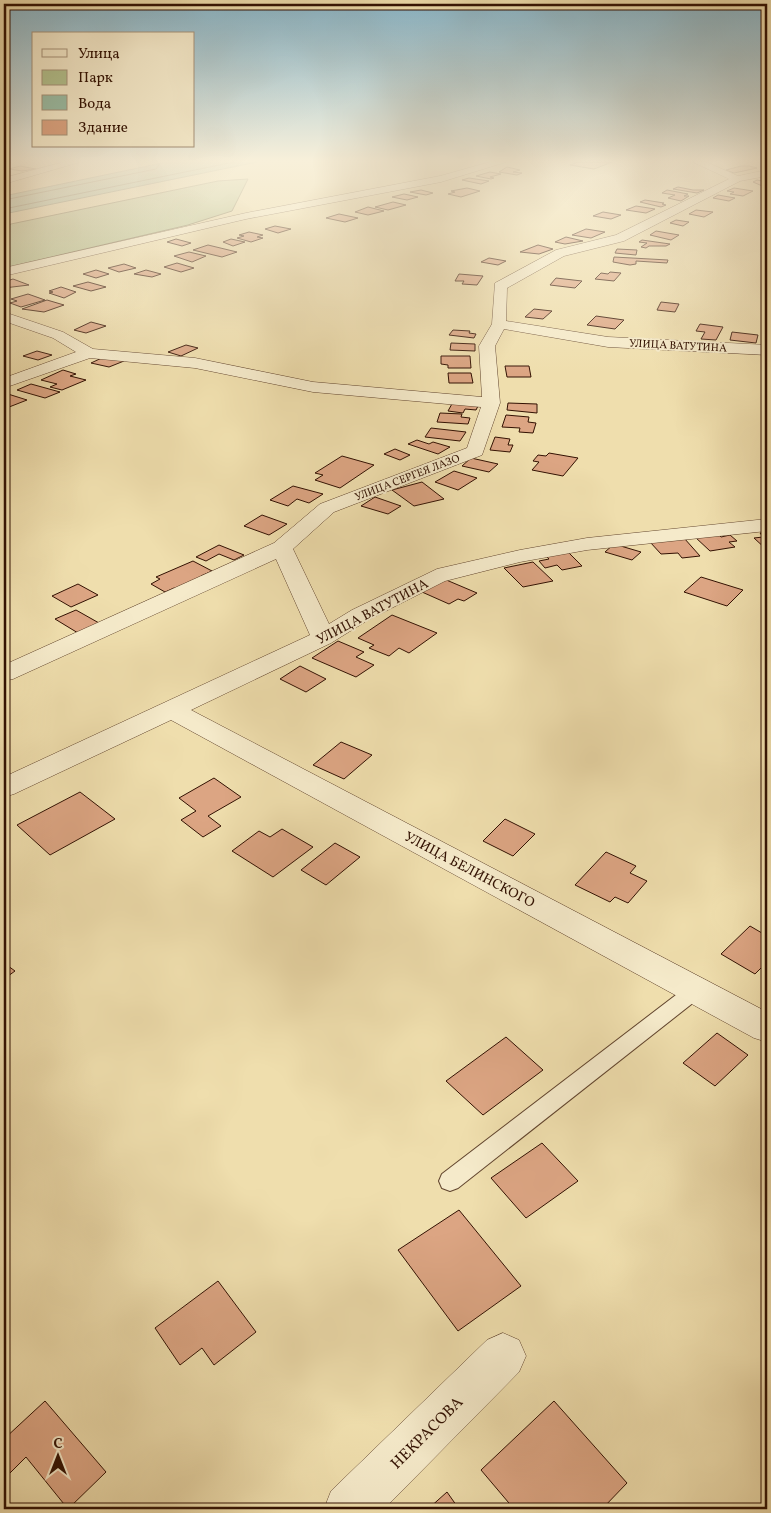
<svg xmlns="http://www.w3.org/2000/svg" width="771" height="1513" viewBox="0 0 771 1513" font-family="Vollkorn,serif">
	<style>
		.green { fill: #b3c28f; stroke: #726a48 }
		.water { fill: #9bbda5; stroke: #717864 }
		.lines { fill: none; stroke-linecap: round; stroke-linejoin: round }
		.shore { stroke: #666754; stroke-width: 1 }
		.building { fill: #dca583; stroke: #321102 }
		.lane-casing { stroke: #61442d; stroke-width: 2 }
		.street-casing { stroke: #61442d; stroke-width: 1 }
		.lane { fill: #f5eaca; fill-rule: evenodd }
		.street { fill: #f5eaca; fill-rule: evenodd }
		.labels { text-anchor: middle; stroke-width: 4; stroke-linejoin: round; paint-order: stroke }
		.far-street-label { font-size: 11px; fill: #321102; stroke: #f5eaca }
		.street-label { font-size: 14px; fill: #321102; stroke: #f5eaca }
		.near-street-label { font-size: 16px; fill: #321102; stroke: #f5eaca }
	</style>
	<rect width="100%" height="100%" fill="#efdead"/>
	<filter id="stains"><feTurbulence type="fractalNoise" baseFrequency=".004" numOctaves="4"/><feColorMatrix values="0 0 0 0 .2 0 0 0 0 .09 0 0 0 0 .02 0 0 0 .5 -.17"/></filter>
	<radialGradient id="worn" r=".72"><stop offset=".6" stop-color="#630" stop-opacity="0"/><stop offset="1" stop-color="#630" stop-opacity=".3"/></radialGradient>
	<path class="green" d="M248 179 232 211 188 225 4 268V228L11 224 218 181Z"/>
	<path class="water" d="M167 162H257L4 214V196Z"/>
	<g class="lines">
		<path class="shore" d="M4 200 156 169 161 162
			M4 209 234 162"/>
	</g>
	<path class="building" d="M578 162H612L594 169 570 165Z
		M20 166 36 169 22 171 9 169Z
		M741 166H749L757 168 734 173 726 170Z
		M507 167 520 170 513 172 522 173 517 175 499 172Z
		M490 172 501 174 490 177 494 178 491 179 476 176Z
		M469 178 489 181 481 184 462 180Z
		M757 180 767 182V188L753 182Z
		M678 187 693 190H704L697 193 673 189Z
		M467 188 480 191 461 197 448 194 455 192 451 191Z
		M734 188 753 191 743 196 730 194 734 192 727 191Z
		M421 190 433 193 426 195 410 192Z
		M667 190 688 194 684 196H689L681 201 668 198 675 195 662 193Z
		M404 194 418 197 407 200 392 197Z
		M718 195 735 198 729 201 713 198Z
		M645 200 664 203 662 204 666 205 661 207 640 202Z
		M393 202 406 205 388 210 375 207Z
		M636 206 655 209 646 213 626 210Z
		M368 207 384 211 368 215 355 212Z
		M696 210 713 212 704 217 689 214Z
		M603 212 621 215 611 219 593 216Z
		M339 214 358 218 345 222 326 218Z
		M676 220 689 222 683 226 670 223Z
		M275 226 291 229 278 233 265 229Z
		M586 229 605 232 591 238 572 235Z
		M656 231 679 235 671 240 650 235Z
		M249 232 263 235 257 237 263 238 251 242 237 238 244 236 239 235Z
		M566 237 583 241 565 244 555 242Z
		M176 239 191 243 182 246 167 242Z
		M231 239 245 242 233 246 223 242Z
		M642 240 670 244 666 246H649L646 248 641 247 647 243 639 242Z
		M208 245 237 252 222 257 193 250Z
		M538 245 553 249 539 254 520 252Z
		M617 249 637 250 636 255 615 253Z
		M189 252 206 256 192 262 174 256Z
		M614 257 668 260 667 263 636 261V264L630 265 613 262Z
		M489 258 506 261 498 265 481 262Z
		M177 263 194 268 181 272 164 267Z
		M124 264 136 268 119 272 108 268Z
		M96 270 109 274 96 278 83 274Z
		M146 270 161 274 152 277 134 274Z
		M610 272 621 273 614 281 595 279 601 273 608 274Z
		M459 274 483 276 477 285 462 284 464 281H455Z
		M556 278 582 281 575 288 550 285Z
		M13 279 29 285 4 288V282Z
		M88 282 106 287 91 291 73 286Z
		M61 287 76 292 64 298 49 293 53 292 49 291Z
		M28 294 45 300 21 307 10 303 17 301 11 299Z
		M47 300 64 305 44 312 22 309Z
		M661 302 679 304 675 312 657 310Z
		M534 309 552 311 543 319 525 317Z
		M596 316 624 320 615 329 587 325Z
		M91 322 106 326 86 333 74 330Z
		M700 324 723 327 716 340 701 339 705 332 696 331Z
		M453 330 470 331 469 333 476 334 474 338 449 335Z
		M732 332 758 335 756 343 730 340Z
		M451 343 475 344V351L450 350Z
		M186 345 198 348 181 356 168 352Z
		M37 351 52 355 38 360 23 356Z
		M106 356 124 361 109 367 91 363Z
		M441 356H470L471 368H448V365L441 364Z
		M505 366H529L531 377H507Z
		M63 370 76 374 70 376 86 380 62 390 50 387 57 384 41 380Z
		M448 373H471L473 383H449Z
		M31 384 60 392 45 398 17 390Z
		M8 394 27 400 4 409V396Z
		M453 402 479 404 476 410 465 409 463 413 448 411Z
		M508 403 537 404V413L507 410Z
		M440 413 462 414 461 417 470 418 468 424 437 422Z
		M506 415 529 417 528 422 536 423 533 433 519 432 520 428 502 427Z
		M431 428 466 432 460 441 425 437Z
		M495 437 510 439 508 445H513L510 452 490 450Z
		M417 440 429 444 433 442 450 447 438 454 408 444Z
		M395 449 410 455 400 460 384 454Z
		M549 453 578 458 563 476 532 470 539 462 533 461 538 455 546 456Z
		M342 456 374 465 340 488 315 480 323 475 315 473Z
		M471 458 498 464 489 472 462 466Z
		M454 471 477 478 458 490 435 482Z
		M422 482 444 499 414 506 392 490Z
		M293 486 323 494 309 503 297 499 288 506 270 500Z
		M375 497 401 506 388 514 361 506Z
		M262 515 287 524 269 535 244 526Z
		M717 533 721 537 730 535 737 541 729 542 735 547 710 551 695 537Z
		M760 533H767V550L754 538 763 537Z
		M684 538 700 556 682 558 678 553 661 554 650 542Z
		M614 544 641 552 632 560 605 552Z
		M219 545 244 555 234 560 219 554 206 561 196 557Z
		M568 552 582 566 562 570 557 565 545 568 539 561 549 559 546 556Z
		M193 561 212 571 201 576 205 578 178 590 174 588 165 592 151 584 160 579 156 577Z
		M533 562 553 581 523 587 504 568Z
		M701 577 743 590 727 606 684 592Z
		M444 579 477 593 464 601 458 599 449 604 422 592Z
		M78 584 98 595 71 607 52 596Z
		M76 610 99 623 78 633 55 619Z
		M392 615 437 633 409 653 399 648 389 656 369 648 374 645 358 638Z
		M338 641 364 652 356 657 374 665 356 677 312 658Z
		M300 666 326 679 306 692 280 679Z
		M341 742 372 755 344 779 313 765Z
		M214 778 241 797 208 816 221 826 203 837 181 820 196 811 179 798Z
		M80 792 115 819 50 855 17 825Z
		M505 819 535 834 513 856 483 841Z
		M282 829 313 847 273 877 232 851 259 831 270 837Z
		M335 843 360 857 326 885 301 870Z
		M606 852 636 866 630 873 647 881 628 903 615 897 610 902 575 885Z
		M750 926 767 936V962L755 974 721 954Z
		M4 963 15 971 4 979Z
		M717 1033 748 1055 715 1086 683 1063Z
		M506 1037 543 1070 483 1115 446 1081Z
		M542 1143 578 1181 526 1218 491 1178Z
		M459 1210 521 1286 458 1331 398 1250Z
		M218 1281 256 1332 214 1365 202 1348 180 1365 155 1328Z
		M45 1401 106 1472 68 1509 26 1457 4 1479V1439Z
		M554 1401 627 1483 602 1509H514L481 1470Z
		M447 1492 459 1509H428Z"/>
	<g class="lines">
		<defs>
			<path id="lane" d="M696 983 703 985 705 990 703 995 458 1188 450 1191 442 1188 439 1181 442 1174 689 985Z"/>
			<path id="street" d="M64 162H80L4 184V178Z
				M490 162H506L441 182 246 219 4 276V268L246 213 440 176Z
				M693 162H706L738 176 767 170V176L740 181 624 241 564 256 507 288 506 321 608 337 767 345V355L608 347 504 329 495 346 500 403 482 455 334 512 293 549 329 624 352 610 437 569 520 550 587 538 767 519V531L587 550 520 562 445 581 368 620 331 643 191 710 767 1012V1042L754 1038 171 720 14 794 4 797V777L310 635 276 559 13 679 4 681V665L274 543 320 504 467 448 481 407 313 392 195 368 90 358 4 388V378L76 352 53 338 4 321V312L63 332 93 349 195 358 313 382 482 397 479 346 492 324 495 283 556 250 616 235 729 179Z
				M503 1333 519 1340 526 1356 519 1372 384 1509H324L331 1491 487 1340Z"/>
		</defs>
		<use href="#lane" class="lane-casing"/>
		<use href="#street" class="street-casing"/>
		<use href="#lane" class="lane"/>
		<use href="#street" class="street"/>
	</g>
	<linearGradient id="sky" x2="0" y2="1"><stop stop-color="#89b8cd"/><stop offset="0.43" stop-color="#f8f0da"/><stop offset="1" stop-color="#f8f0da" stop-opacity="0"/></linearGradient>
	<rect width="771" height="374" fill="url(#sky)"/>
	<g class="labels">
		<g class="far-street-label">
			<text transform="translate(678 345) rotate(3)" y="4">УЛИЦА ВАТУТИНА</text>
			<text transform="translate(407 477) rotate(-21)" y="4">УЛИЦА СЕРГЕЯ ЛАЗО</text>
		</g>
		<g class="street-label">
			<text transform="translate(372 611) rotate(-28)" y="5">УЛИЦА ВАТУТИНА</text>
			<text transform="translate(470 869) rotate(28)" y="5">УЛИЦА БЕЛИНСКОГО</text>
		</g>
		<g class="near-street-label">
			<text transform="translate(426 1432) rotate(-45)" y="6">НЕКРАСОВА</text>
		</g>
	</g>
	<rect width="771" height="1513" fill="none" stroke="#efdead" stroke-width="20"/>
	<rect x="5" y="5" width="761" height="1503" fill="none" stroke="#321102" stroke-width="2.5"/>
	<rect x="10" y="10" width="751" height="1493" fill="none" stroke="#321102"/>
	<rect x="32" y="32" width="162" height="115" fill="#f5eaca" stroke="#a7937a"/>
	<rect x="42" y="49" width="25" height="8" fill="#f5eaca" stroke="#a7937a"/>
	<text x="78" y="58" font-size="15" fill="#321102">Улица</text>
	<rect x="42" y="70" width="25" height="15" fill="#b3c28f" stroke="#a7937a"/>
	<text x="78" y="82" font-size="15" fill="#321102">Парк</text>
	<rect x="42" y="95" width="25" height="15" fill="#9bbda5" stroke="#a7937a"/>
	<text x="78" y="108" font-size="15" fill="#321102">Вода</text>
	<rect x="42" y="120" width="25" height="15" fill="#dca583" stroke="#a7937a"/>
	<text x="78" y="132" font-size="15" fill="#321102">Здание</text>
	<g transform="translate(58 1456)" stroke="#f5eaca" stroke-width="4" paint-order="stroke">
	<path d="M0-4L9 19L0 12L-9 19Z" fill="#321102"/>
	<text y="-8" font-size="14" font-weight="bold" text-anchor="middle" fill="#321102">С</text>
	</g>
	<rect width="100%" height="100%" filter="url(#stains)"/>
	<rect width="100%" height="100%" fill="url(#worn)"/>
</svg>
